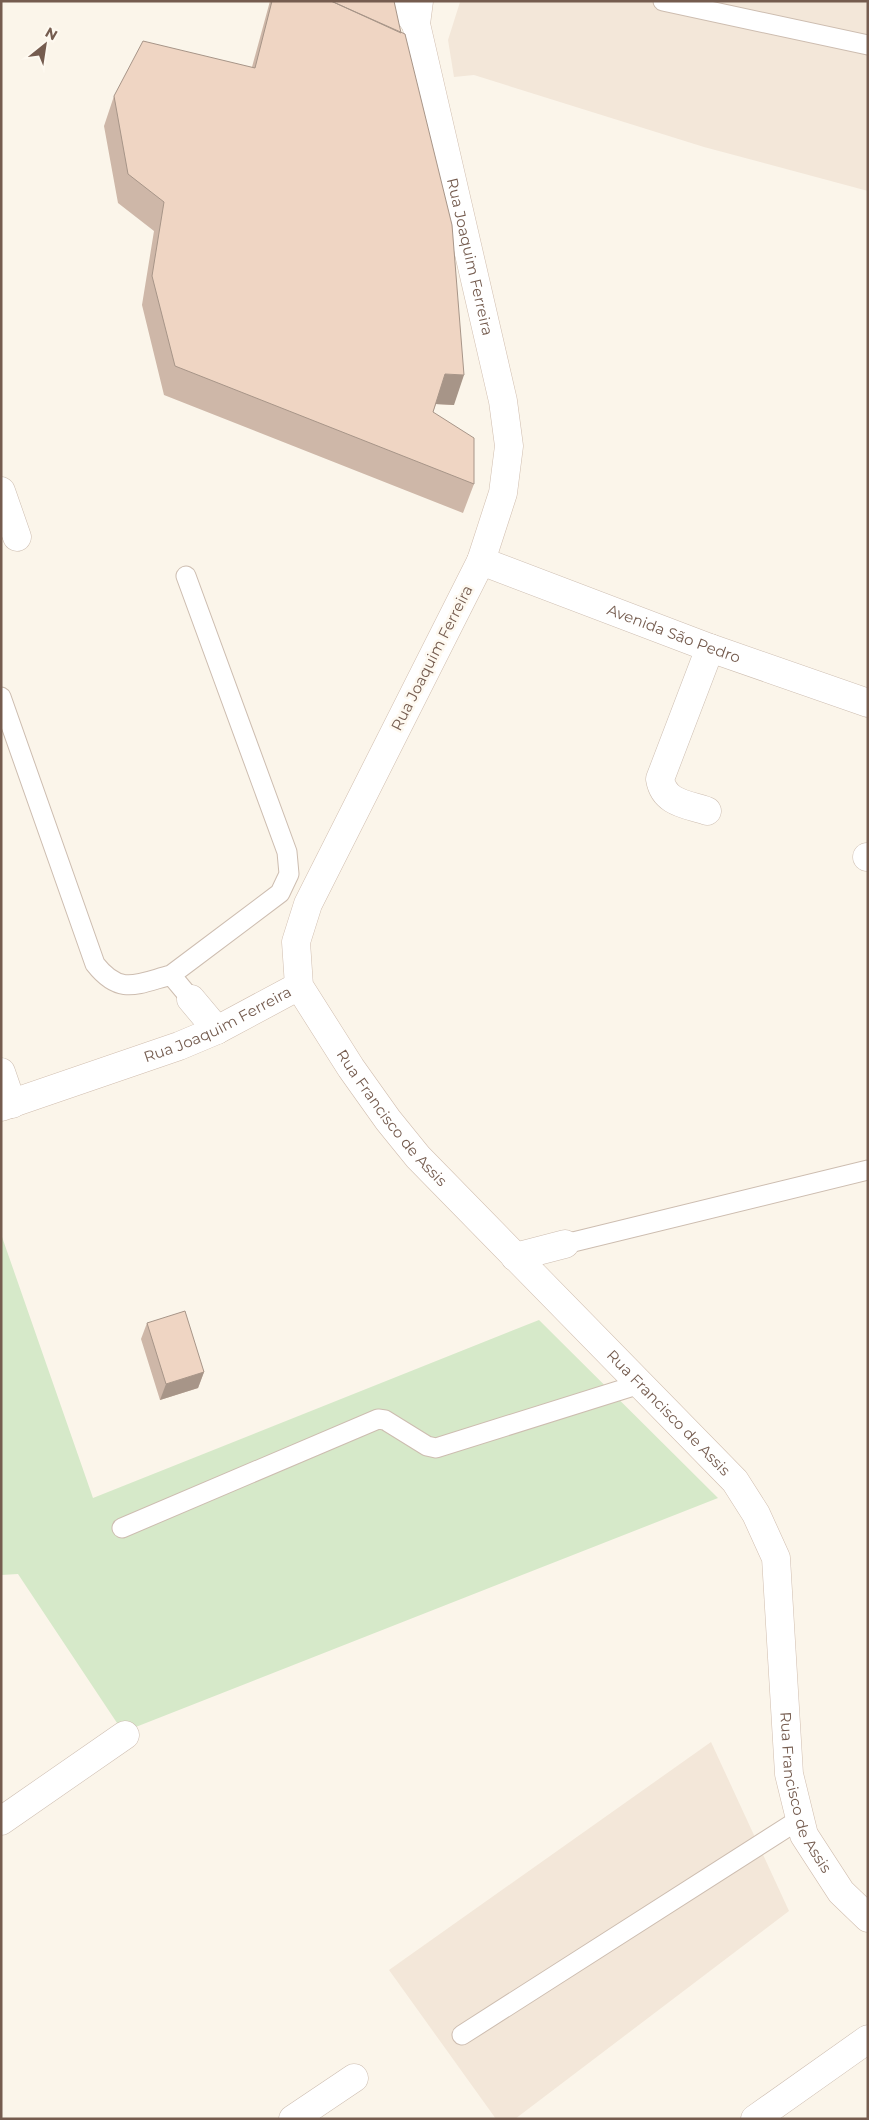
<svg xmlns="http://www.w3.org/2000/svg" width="869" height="2120" viewBox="0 0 869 2120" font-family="Montserrat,sans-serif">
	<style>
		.residential { fill: #f3e7d9 }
		.green { fill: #d6e9c9 }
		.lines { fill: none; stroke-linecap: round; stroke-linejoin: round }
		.lane-casing { stroke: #cdbdb0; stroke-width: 21 }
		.street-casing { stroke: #cdbdb0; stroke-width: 29 }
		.secondary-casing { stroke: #d0bdae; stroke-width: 29 }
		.lane { stroke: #fff; stroke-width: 19 }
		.street { stroke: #fff; stroke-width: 28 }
		.secondary { stroke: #fff; stroke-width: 28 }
		.wall { fill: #ceb7a8 }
		.shaded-wall { fill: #a79588 }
		.building { fill: #efd5c3; stroke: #a79588 }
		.labels { text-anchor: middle; stroke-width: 5; stroke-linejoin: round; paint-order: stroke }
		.street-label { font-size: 15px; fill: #755c4f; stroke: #fef9f0 }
	</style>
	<rect width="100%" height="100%" fill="#fbf5ea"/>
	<path class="residential" d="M465 1H868V191L704 147 474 75 454 77 448 40 460 2Z
		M711 1742 789 1911 515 2119H496L389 1970Z"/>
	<path class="green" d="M1 1234 93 1498 539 1320 718 1498 123 1732 18 1574 1 1575Z"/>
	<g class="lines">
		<defs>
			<path id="lane" d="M663 1 868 45
				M1 697 95 964C120 996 137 984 171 975L191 999
				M171 975 280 893 289 874 287 852 186 576
				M565 1244 868 1170
				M122 1528 378 1419 385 1420 427 1446 436 1448 640 1384
				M462 2035 800 1819"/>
			<g id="street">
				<path d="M400 1 416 24"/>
				<path d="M1 491 17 537"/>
				<path id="s1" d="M481 561 710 648 868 703"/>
				<path d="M707 811C686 804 664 803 660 779L710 648"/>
				<path d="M867 857H868"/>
				<path d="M191 999 217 1030"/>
				<path d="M1 1072 12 1104"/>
				<path d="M515 1257 565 1244"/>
				<path d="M1 1821 125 1735"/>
				<path d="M293 2119 354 2078"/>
				<path d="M755 2119 868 2039"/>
			</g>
			<g id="secondary">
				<path id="s2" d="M419 1 416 24 503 401 509 446 503 493 481 561 308 904 296 942 299 986 351 1068 388 1120 418 1157 735 1481 756 1514 776 1558 789 1774 804 1835 841 1892 868 1918"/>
				<path id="s3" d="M1 1107 179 1046 217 1030 299 986"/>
			</g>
		</defs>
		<use href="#lane" class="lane-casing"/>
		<use href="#street" class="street-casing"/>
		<use href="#secondary" class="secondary-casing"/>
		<use href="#lane" class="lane"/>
		<use href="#street" class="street"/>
		<use href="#secondary" class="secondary"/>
	</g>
	<path class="wall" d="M270 1H394L454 405 436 404 433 412 474 484 463 513 164 395 142 305 154 231 118 203 104 126 114 96 252 67Z
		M147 1323 204 1372 198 1388 160 1400 141 1339Z"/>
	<path class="shaded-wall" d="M445 374 464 375 454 405 435 404Z
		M204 1372 198 1388 160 1400 166 1384Z"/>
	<path class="building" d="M272 1H331L405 34 452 225 464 375 445 374 433 412 474 438V484L175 366 152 276 164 202 128 174 114 96 143 41 255 68Z
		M331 1H394L401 33Z
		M185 1311 204 1372 166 1384 147 1323Z"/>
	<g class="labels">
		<g class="street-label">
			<text dy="5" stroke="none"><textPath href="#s2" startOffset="262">Rua Joaquim Ferreira</textPath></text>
			<text dy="5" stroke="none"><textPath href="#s1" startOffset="206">Avenida São Pedro</textPath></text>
			<text transform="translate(432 658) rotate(-63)" y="5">Rua Joaquim Ferreira</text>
			<text dy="5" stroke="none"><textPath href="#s3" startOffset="232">Rua Joaquim Ferreira</textPath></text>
			<text dy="5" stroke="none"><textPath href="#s2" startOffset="1204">Rua Francisco de Assis</textPath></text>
			<text dy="5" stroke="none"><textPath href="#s2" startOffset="1609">Rua Francisco de Assis</textPath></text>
			<text dy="5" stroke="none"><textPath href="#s2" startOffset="2030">Rua Francisco de Assis</textPath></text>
		</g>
	</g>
	<rect width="869" height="2120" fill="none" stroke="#755c4f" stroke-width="5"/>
	<g transform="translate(45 45) rotate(30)" stroke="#fef9f0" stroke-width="4" paint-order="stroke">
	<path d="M0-4L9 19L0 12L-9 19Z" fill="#755c4f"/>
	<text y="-8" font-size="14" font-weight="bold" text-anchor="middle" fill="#755c4f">N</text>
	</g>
</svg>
